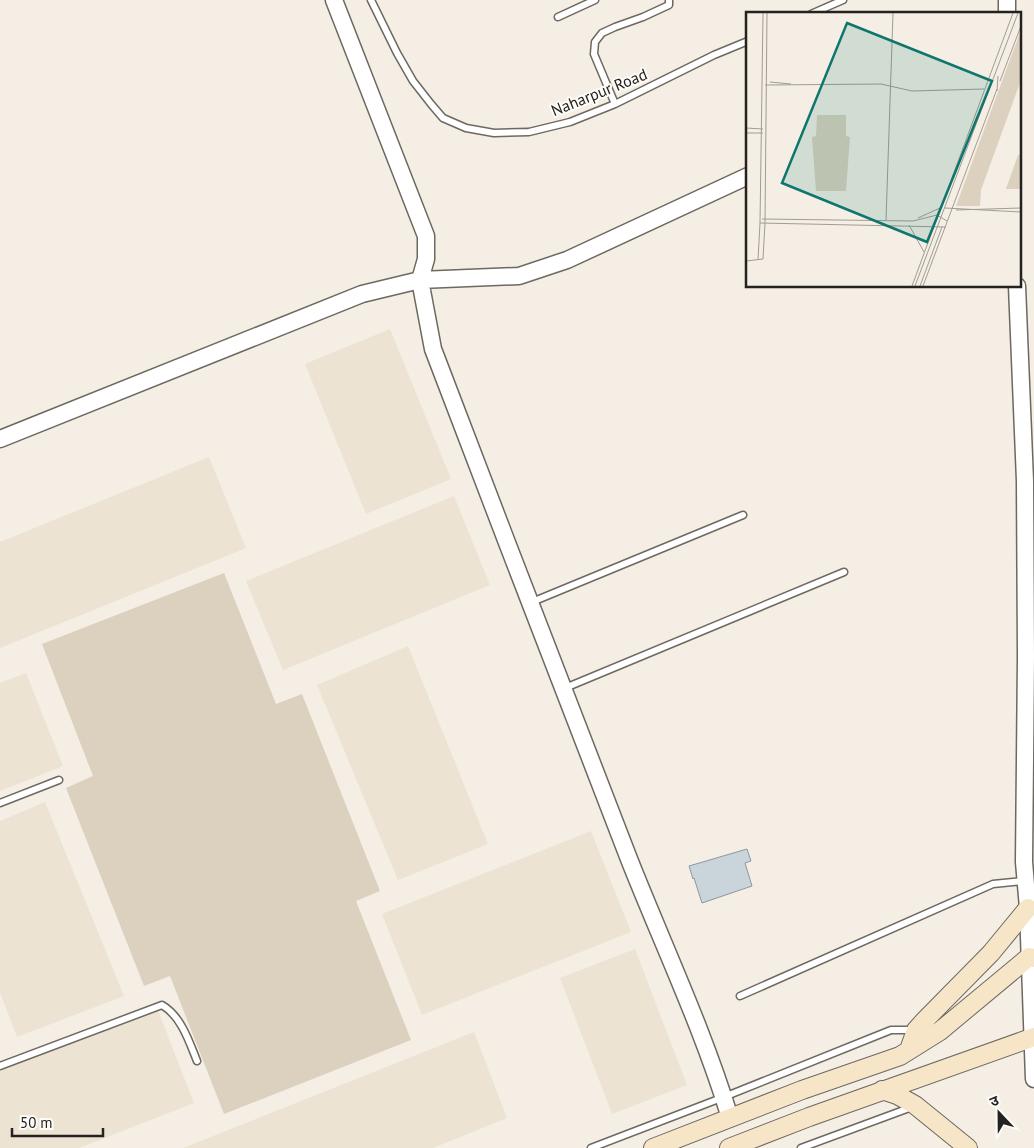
<svg xmlns="http://www.w3.org/2000/svg" width="1034" height="1148" viewBox="0 0 1034 1148" font-family="'PT Sans','Noto Sans Devanagari',sans-serif">
	<style>
		.built { fill: #ece3d2 }
		.green { fill: #dcd1be }
		.building { fill: #cad4db; stroke: #8e979e }
		.lines { fill: none; stroke-linecap: round; stroke-linejoin: round }
		.service-casing { stroke: #6d6860; stroke-width: 9 }
		.tertiary-casing { stroke: #6d6860; stroke-width: 19 }
		.secondary-casing { stroke: #6d6860; stroke-width: 20 }
		.service { stroke: #fff; stroke-width: 6 }
		.tertiary { stroke: #fff; stroke-width: 16 }
		.secondary { stroke: #f6e6c7; stroke-width: 18 }
		.labels { text-anchor: middle; stroke-width: 4; stroke-linejoin: round; paint-order: stroke }
		.street-label { font-size: 16px; fill: #24221f; stroke: #fefcf8 }
		.inset-road { fill: none; stroke: #a19c95; stroke-width: 1 }
		.view { fill: #0f766e; fill-opacity: 0.15; stroke: #0f766e; stroke-width: 2.5 }
		.inset-edge { fill: none; stroke: #24221f; stroke-width: 2.5 }
	</style>
	<rect width="100%" height="100%" fill="#f4eee4"/>
	<path class="built" d="M390 329 451 479 366 514 305 364Z
		M209 457 246 548 0 648V542Z
		M454 496 490 585 283 670 246 581Z
		M408 646 488 844 398 880 317 685Z
		M26 673 63 766 0 791V683Z
		M45 802 124 996 17 1037 0 992V821Z
		M591 831 631 932 422 1015 382 914Z
		M635 949 687 1085 612 1114 560 978Z
		M157 1008 194 1103 79 1148H0V1071Z
		M474 1032 507 1118 433 1148H183Z"/>
	<path class="green" d="M224 573 276 704 302 694 380 891 356 901 411 1040 224 1114 170 976 144 986 66 788 93 776 42 644Z"/>
	<path class="building" d="M747 849 751 861 745 863 752 886 702 903 694 878 693 879 689 866Z"/>
	<g class="lines">
		<defs>
			<path id="service" d="M371 0 397 53 413 81 431 104 443 118 466 128 494 133 529 132 570 122 615 104 714 55 748 41
				M811 14 843 0
				M558 17 595 0
				M615 104 594 54 595 42 602 33 615 27 643 17 669 5V0
				M532 602 743 515
				M565 688 844 572
				M0 803 59 780
				M740 996 993 884 1024 881
				M0 1066 162 1005C181 1016 189 1041 197 1061
				M591 1148 724 1097 891 1030H915
				M801 1148 912 1107"/>
			<path id="tertiary" d="M334 0 426 236V259L420 280 433 349C498 519 563 690 629 859 663 945 703 1029 730 1118
				M1007 0V14
				M1017 286 1025 481 1026 657 1024 862 1028 908 1034 1079
				M0 439 362 294 420 280 519 276 567 260 748 176"/>
			<path id="secondary" d="M909 1050 916 1030 925 1020 991 953 1028 908
				M882 1090 897 1095 915 1105 968 1148
				M653 1148 802 1090 900 1056 940 1031 1029 957 1034 958
				M729 1148 809 1117 1034 1037"/>
		</defs>
		<use href="#service" class="service-casing"/>
		<use href="#tertiary" class="tertiary-casing"/>
		<use href="#secondary" class="secondary-casing"/>
		<use href="#service" class="service"/>
		<use href="#tertiary" class="tertiary"/>
		<use href="#secondary" class="secondary"/>
	</g>
	<g class="labels">
		<g class="street-label">
			<text transform="translate(599 92) rotate(-22)" y="6">Naharpur Road</text>
		</g>
	</g>
	<g transform="translate(746 12)">
		<rect width="275" height="275" fill="#f4eee4"/>
		<path d="M275 18V68L235 178 234 194H210ZM71 103H100V124L104 125 100 179H70L66 125 70 124ZM272 143H275V177H260Z" fill="#dcd1be"/>
		<path class="inset-road" d="M17 1 14 211 200 215M254 69 275 14M24 70 45 72M19 73 135 72 166 79 238 77M251 79 252 64M0 116 17 117M0 121H17M199 196 275 200M210 198 275 196M172 206 194 196M16 207 167 209 191 203 201 209M140 208 147 1M19 211 21 1M163 213 178 240M12 248 14 211M0 249 17 247 19 211M166 274 267 1M169 274 272 1M174 274 196 215M177 274 251 77"/>
		<path class="view" d="M101 11 246 69 181 230 36 171Z"/>
		<rect width="275" height="275" class="inset-edge"/>
	</g>
	<g transform="translate(999 1113) rotate(338)" stroke="#fefcf8" stroke-width="4" paint-order="stroke">
	<path d="M0-4L9 19L0 12L-9 19Z" fill="#24221f"/>
	<text y="-8" font-size="14" font-weight="bold" text-anchor="middle" fill="#24221f">उ</text>
	</g>
	<path d="M12 1128v8h91v-8" fill="none" stroke="#24221f" stroke-width="2.5"/>
	<text x="20" y="1128" font-size="15" fill="#24221f" stroke="#fefcf8" stroke-width="4" paint-order="stroke">50 m</text>
</svg>
